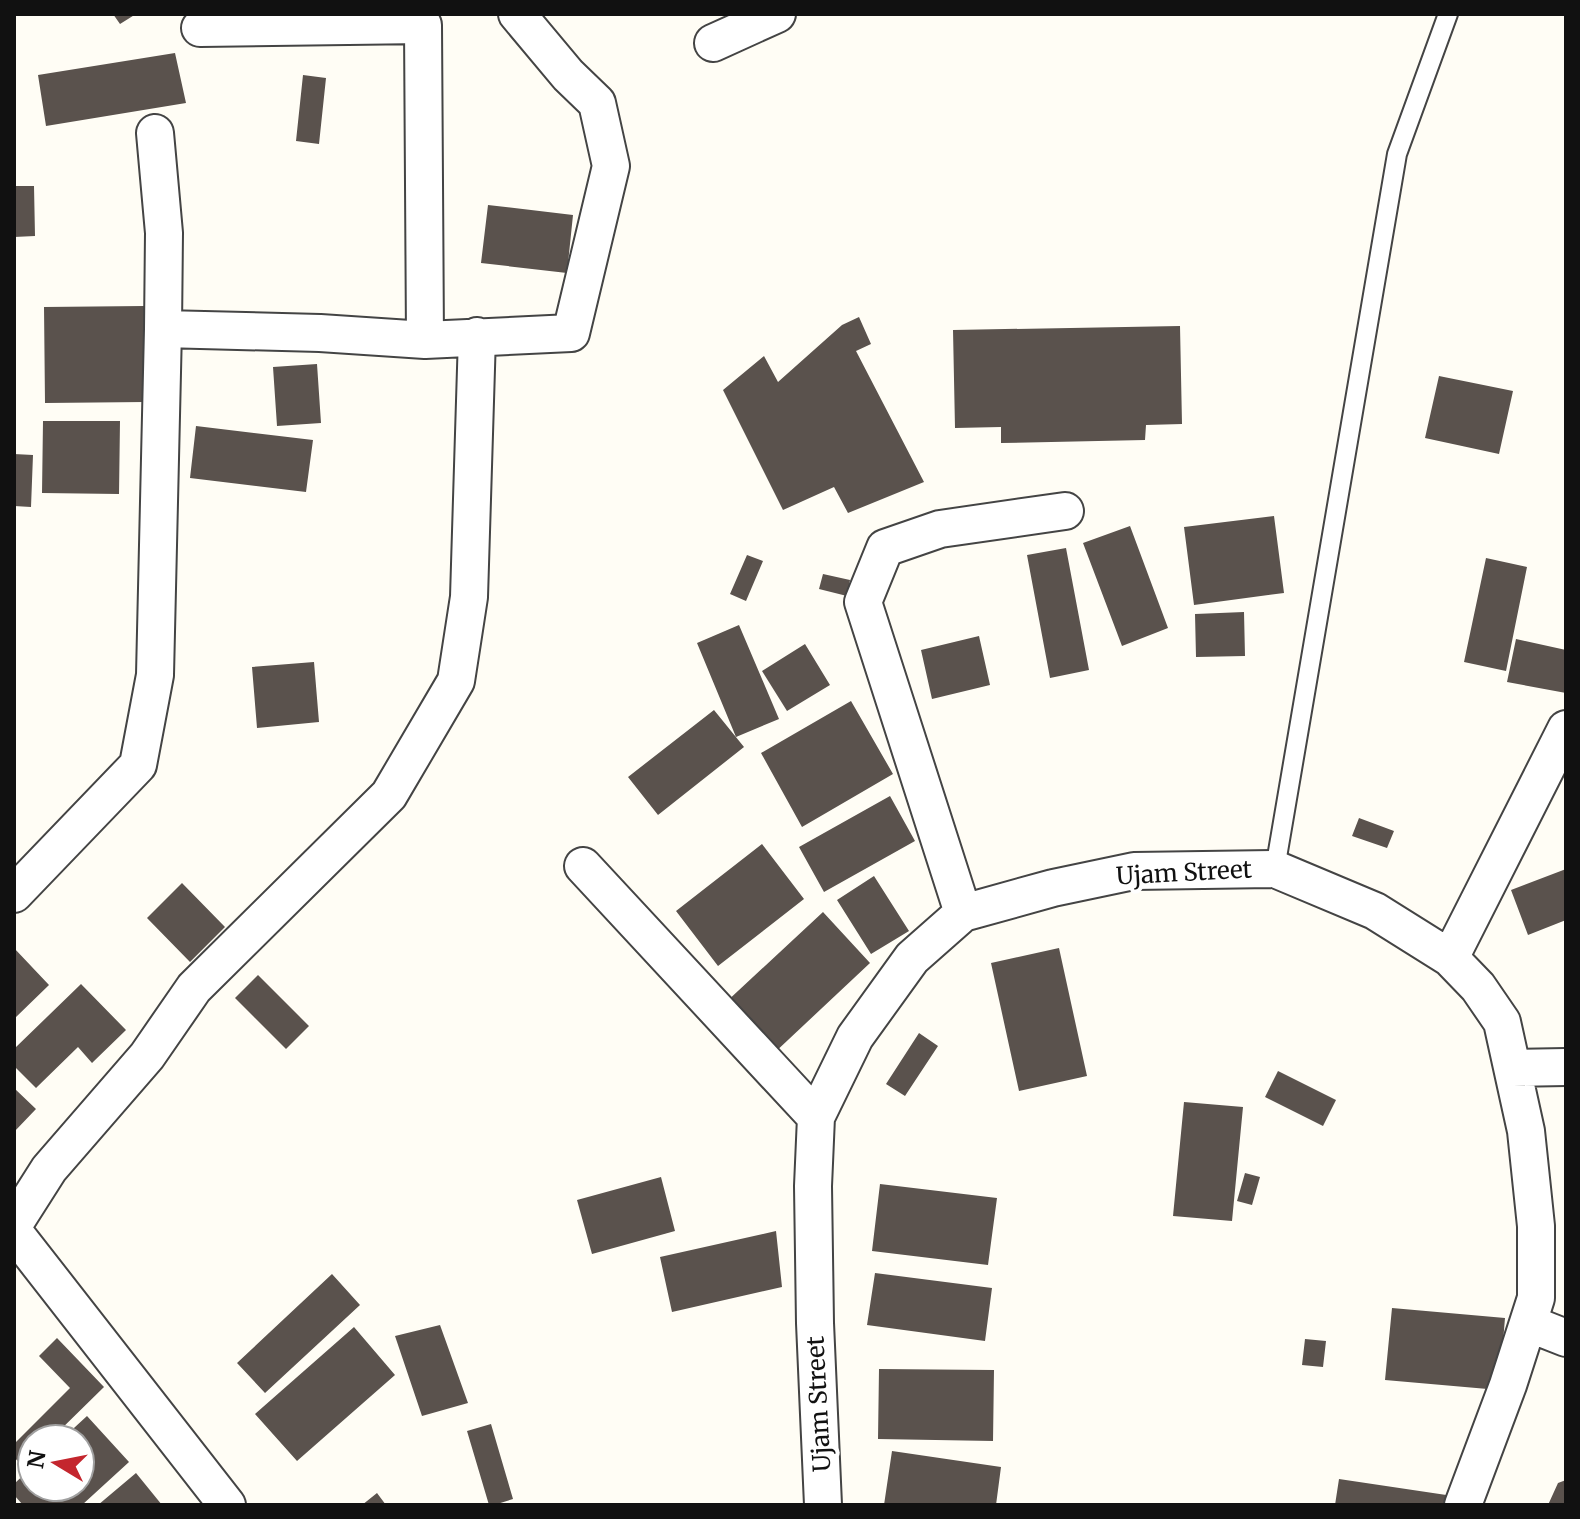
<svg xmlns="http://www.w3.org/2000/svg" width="1580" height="1519" viewBox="0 0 1580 1519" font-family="Merriweather,serif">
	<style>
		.building { fill: #5a524d }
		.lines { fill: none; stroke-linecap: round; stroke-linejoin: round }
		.lane-casing { stroke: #444; stroke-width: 22 }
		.street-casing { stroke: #444; stroke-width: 40 }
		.lane { stroke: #fff; stroke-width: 18 }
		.street { stroke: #fff; stroke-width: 36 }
		.labels { text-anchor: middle; stroke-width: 8; stroke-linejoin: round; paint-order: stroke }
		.street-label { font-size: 24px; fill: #111; stroke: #fff }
	</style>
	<rect width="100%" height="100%" fill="#fffdf5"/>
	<path class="building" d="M113 14H136L120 24Z
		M175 53 186 103 46 126 38 75Z
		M303 75 326 78 319 144 296 141Z
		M14 186H34L35 236 14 237Z
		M488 205 573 215 567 273 481 263Z
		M144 306 145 402 45 403 44 307Z
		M859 317 871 344 856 351 924 482 848 513 834 487 783 510 723 390 764 356 778 382 842 325Z
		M1180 326 1182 424 1146 425 1145 440 1001 443V427L955 428 953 330Z
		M317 364 321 423 277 426 273 367Z
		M1439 376 1513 391 1499 454 1425 438Z
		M43 421H120L119 494 42 493Z
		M196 426 313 440 306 492 190 478Z
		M14 454 33 455 31 507 14 506Z
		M1274 516 1284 593 1194 605 1184 527Z
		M1130 526 1168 628 1122 646 1083 543Z
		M1066 548 1089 670 1050 678 1027 555Z
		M747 555 763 561 746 601 730 594Z
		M1486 558 1527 567 1506 671 1464 662Z
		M823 574 850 580 847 596 819 589Z
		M1244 612 1245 656 1196 657 1195 614Z
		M739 625 779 719 736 737 697 643Z
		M979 636 990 685 932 699 921 650Z
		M1516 639 1566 650V693L1507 682Z
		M805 644 830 685 787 711 762 671Z
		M314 662 319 722 257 728 252 667Z
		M851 701 893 774 802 827 761 753Z
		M714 710 744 747 658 815 628 777Z
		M890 796 915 841 824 892 799 847Z
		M1359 818 1394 831 1387 848 1352 836Z
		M762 844 804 899 718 966 676 911Z
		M1566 869V920L1528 935 1511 890Z
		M874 876 909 931 871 954 837 900Z
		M182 883 225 927 190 962 147 918Z
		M823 912 870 963 772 1055 724 1004Z
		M14 948 49 985 14 1019Z
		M1059 948 1087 1076 1019 1091 991 963Z
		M258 975 309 1026 286 1049 235 998Z
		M81 984 126 1030 92 1063 78 1047 36 1088 14 1066V1049Z
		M919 1033 938 1046 905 1096 886 1084Z
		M1278 1071 1336 1100 1323 1126 1265 1097Z
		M14 1088 36 1109 14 1132Z
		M1184 1102 1243 1107 1232 1221 1173 1216Z
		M1245 1173 1260 1177 1252 1205 1237 1201Z
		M661 1177 675 1231 592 1254 577 1200Z
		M880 1184 997 1198 988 1265 872 1251Z
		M776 1231 782 1287 672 1312 660 1257Z
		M875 1273 992 1288 985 1341 867 1325Z
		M332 1274 360 1305 265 1393 237 1363Z
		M1392 1308 1505 1318 1499 1390 1385 1380Z
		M440 1325 468 1403 422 1416 395 1336Z
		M354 1327 395 1375 297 1461 255 1414Z
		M57 1338 104 1387 51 1439H32V1458L23 1467 14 1457V1444L70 1388 39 1356Z
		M1305 1339 1326 1341 1323 1367 1302 1365Z
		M879 1369 994 1370 993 1441 878 1439Z
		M87 1416 129 1462 82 1505H23L14 1495V1484L32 1467V1487H80V1439H62Z
		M491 1424 513 1499 494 1505H489L467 1431Z
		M892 1451 1001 1467 996 1505H884Z
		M136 1473 162 1505H98Z
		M1339 1479 1453 1496 1452 1505H1335Z
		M1566 1480V1505H1548L1558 1483Z
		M377 1493 386 1505H362Z"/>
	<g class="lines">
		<defs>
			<path id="lane" d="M1275 869 1397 154 1448 14"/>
			<path id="street" d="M200 28 423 25 425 340
				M713 43 777 14
				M155 133 164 233 163 329 320 333 425 340 571 333 611 166 597 103 568 75 517 14
				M583 866 816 1117
				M14 894 138 765 155 675 163 329
				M963 913 863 602 885 548 940 529 1065 511
				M1450 958 1566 729
				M1513 1068 1566 1067
				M14 1224 49 1169 147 1056 194 988 389 795 456 681 469 597 477 336
				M14 1232 227 1505
				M1528 1323 1566 1338
				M823 1505 815 1323 813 1186 816 1117 855 1037 912 958 963 913 1053 888 1134 871 1275 869 1375 911 1450 958 1478 987 1502 1022 1526 1131 1536 1226V1298L1508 1385 1463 1505"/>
		</defs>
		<use href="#lane" class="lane-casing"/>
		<use href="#street" class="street-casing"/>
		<use href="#lane" class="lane"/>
		<use href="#street" class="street"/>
	</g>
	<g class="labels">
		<g class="street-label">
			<text transform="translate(1184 873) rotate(-3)" y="8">Ujam Street</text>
			<text transform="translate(819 1404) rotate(-93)" y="8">Ujam Street</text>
		</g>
	</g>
	<rect width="1580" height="1519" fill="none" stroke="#111111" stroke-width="32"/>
	<g transform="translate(56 1463) rotate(280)"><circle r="38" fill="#ffffff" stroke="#a0a0a0" stroke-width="2"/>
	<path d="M0-6L14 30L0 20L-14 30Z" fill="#c4262e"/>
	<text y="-12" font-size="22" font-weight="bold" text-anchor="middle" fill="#111111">N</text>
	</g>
</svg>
